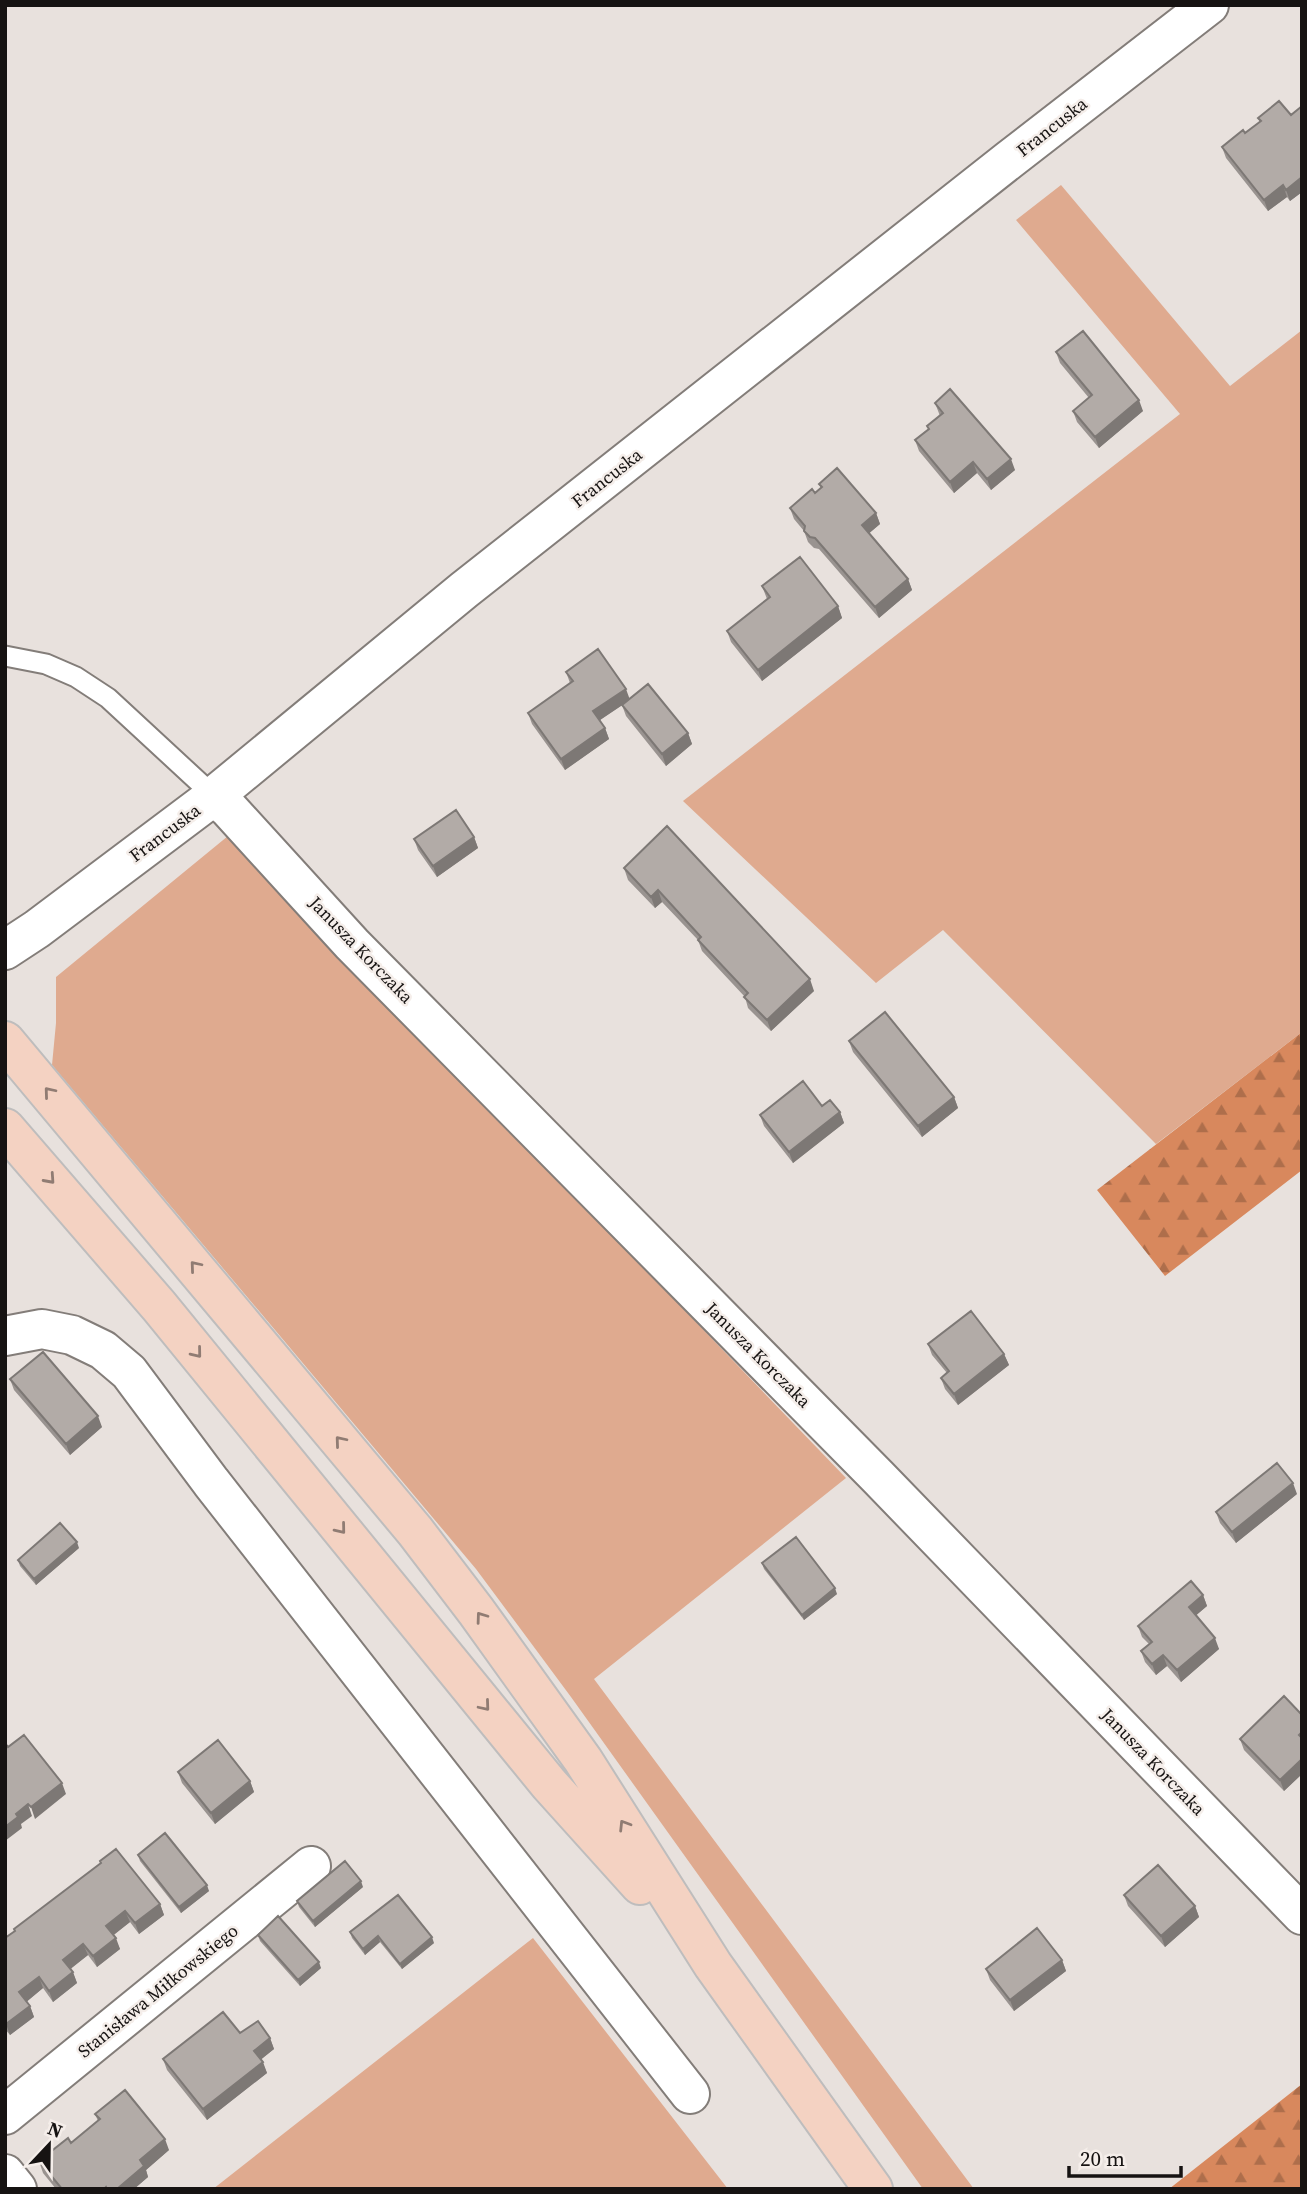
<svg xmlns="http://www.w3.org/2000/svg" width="1307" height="2194" viewBox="0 0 1307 2194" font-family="'Source Serif 4',serif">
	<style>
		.green { fill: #dfaa8f }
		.forest { fill: url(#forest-firs) }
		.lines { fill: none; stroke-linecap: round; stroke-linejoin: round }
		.service-casing { stroke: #837d79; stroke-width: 23 }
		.minor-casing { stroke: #837d79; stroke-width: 42 }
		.tertiary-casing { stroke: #837d79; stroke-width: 42 }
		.trunk-casing { stroke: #bebdbd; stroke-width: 42 }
		.service { stroke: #fff; stroke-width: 19 }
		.minor { stroke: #fff; stroke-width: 38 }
		.tertiary { stroke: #fff; stroke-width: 38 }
		.trunk { stroke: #f4d2c2; stroke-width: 38 }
		.wall { fill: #999390 }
		.shaded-wall { fill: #7d7875 }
		.building { fill: #b2aba7; stroke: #7d7875; stroke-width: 2 }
		.oneway { stroke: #907c73 }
		.labels { text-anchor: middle; stroke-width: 5; stroke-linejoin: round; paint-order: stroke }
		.street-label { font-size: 18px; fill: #161312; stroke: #f5eeea }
	</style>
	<defs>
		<pattern id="forest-firs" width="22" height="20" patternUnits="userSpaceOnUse" patternTransform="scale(1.75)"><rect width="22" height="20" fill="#d8885d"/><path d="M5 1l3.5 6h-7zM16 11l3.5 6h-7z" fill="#ae6e4b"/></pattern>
	</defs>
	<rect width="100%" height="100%" fill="#e8e1dd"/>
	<path class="green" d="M1061 185 1230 386 1302 330V1032L1156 1144 943 930 876 983 683 801 1180 414 1016 220Z
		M228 836 846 1478 594 1679 974 2189H923L571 1697 476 1569 52 1065 56 1023V977Z
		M533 1938 728 2189H213Z"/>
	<path class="forest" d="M1302 1032V1170L1165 1276 1097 1190Z
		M1302 2084V2189H1169Z"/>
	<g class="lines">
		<defs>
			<path id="service" d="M5 656 46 664 76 677 108 698 214 796"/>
			<path id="minor" d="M214 796 228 808 352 944 878 1477 1302 1915
				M5 1336 42 1329 72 1335 103 1350 129 1372 211 1482 690 2094
				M5 2115 311 1866
				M5 2174 17 2189"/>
			<path id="tertiary" d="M5 950 37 929 214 796 464 590 1009 160 1209 5"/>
			<path id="trunk" d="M5 1041 415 1531 476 1611 583 1760 713 1965 873 2189
				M5 1128 159 1306 549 1784 640 1885"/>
		</defs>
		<use href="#service" class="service-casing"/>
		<use href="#minor" class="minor-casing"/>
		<use href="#tertiary" class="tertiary-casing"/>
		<use href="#trunk" class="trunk-casing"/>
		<use href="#service" class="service"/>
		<use href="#minor" class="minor"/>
		<use href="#tertiary" class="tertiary"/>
		<use href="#trunk" class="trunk"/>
	</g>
	<path class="wall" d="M1302 106V192L1290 201 1287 197 1268 211 1226 158 1222 147 1245 133 1260 122 1258 118 1291 115Z
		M1056 352 1143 411 1099 448 1077 422 1073 411 1089 398 1060 363Z
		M935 403 1015 470 991 490 977 473 954 493 919 451 915 440 928 429 927 426 940 416Z
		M819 484 876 513 880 524 869 533 908 579 912 590 879 618 819 549 814 548 808 542 804 531 794 519 790 508 815 493 821 488Z
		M762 586 838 606 842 618 762 681 731 642 727 631 767 599Z
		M566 672 629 699 688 733 692 744 666 766 626 716 622 705 600 720 605 728 609 739 565 770 532 724 528 713 570 683Z
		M474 837 478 848 437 877 418 850 414 839Z
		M624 868 814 991 771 1031 748 1008 745 997 702 951 698 940 662 902 655 908 628 880Z
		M849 1041 954 1097 958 1108 922 1137 853 1052Z
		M822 1106 840 1112 844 1123 793 1163 764 1126 760 1115Z
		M928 1344 1004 1354 1009 1365 958 1405 945 1389 941 1378 947 1373 932 1355Z
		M10 1379 102 1427 70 1455 14 1390Z
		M1297 1494 1236 1543 1220 1523 1216 1512Z
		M79 1548 36 1585 20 1566 18 1560Z
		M762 1563 837 1594 804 1620 764 1569Z
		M1203 1595 1207 1606 1196 1615 1219 1649 1181 1682 1167 1666 1156 1675 1145 1662 1141 1651 1149 1644 1142 1637 1138 1626Z
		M1302 1715V1774L1284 1791 1244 1750 1240 1739Z
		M178 1772 250 1781 254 1792 215 1824 182 1783Z
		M138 1855 209 1891 181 1913 140 1861Z
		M363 1887 315 1927 299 1907 297 1901Z
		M1124 1895 1195 1906 1199 1917 1165 1947 1128 1906Z
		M160 1904 164 1915 139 1934 130 1922 113 1935 120 1949 97 1967 88 1955 71 1968 77 1983 53 2002 43 1988 27 2001 30 2006 34 2017 10 2035 5 2029V1938L15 1931Z
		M350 1932 434 1943 402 1969 380 1942 365 1955 352 1938Z
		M258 1935 321 1968 300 1986 260 1941Z
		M1062 1960 1066 1971 1014 2011 990 1980 986 1969Z
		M240 2033 270 2038 274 2049 261 2059 267 2073 207 2120 167 2070 163 2059Z
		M95 2114 169 2150 146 2170 148 2177 134 2189H56L43 2173 39 2161 71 2143 98 2121Z"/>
	<path class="shaded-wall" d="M1302 177V192L1290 201 1286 190Z
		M1283 185 1287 197 1268 211 1264 200Z
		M1139 400 1143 411 1099 448 1095 437Z
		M1011 459 1015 470 991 490 987 479Z
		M973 462 977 473 954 493 950 482Z
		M876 513 880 524 866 536 862 525Z
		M908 579 912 590 879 618 875 607Z
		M838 606 842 618 762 681 758 670Z
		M626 689 630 700 597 722 593 711Z
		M605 728 609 739 565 770 561 759Z
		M688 733 692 744 666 766 662 754Z
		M474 837 478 848 437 877 433 866Z
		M658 890 662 902 655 908 651 897Z
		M810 979 814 991 771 1031 767 1020Z
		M954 1097 958 1108 922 1137 918 1126Z
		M840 1112 844 1123 793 1163 789 1152Z
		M1004 1354 1009 1365 958 1405 954 1394Z
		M98 1416 102 1427 70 1455 66 1444Z
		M1293 1483 1297 1494 1236 1543 1232 1532Z
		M77 1542 79 1548 36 1585 34 1579Z
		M835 1588 837 1594 804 1620 802 1615Z
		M1203 1595 1207 1606 1193 1618 1189 1607Z
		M1215 1638 1219 1649 1181 1682 1177 1670Z
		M1163 1655 1167 1666 1156 1675 1152 1664Z
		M1302 1759V1774L1284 1791 1280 1780Z
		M250 1781 254 1792 215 1824 211 1813Z
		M62 1783 66 1794 35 1819 31 1807Z
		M28 1804 32 1816 21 1824 22 1828 5 1841V1827L16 1814Z
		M361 1881 363 1887 315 1927 313 1921Z
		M207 1885 209 1891 181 1913 179 1907Z
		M160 1904 164 1915 139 1934 135 1923Z
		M1195 1906 1199 1917 1165 1947 1161 1936Z
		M125 1911 130 1922 110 1938 106 1926Z
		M378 1936 380 1942 365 1955 363 1949Z
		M432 1937 434 1943 402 1969 400 1964Z
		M116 1938 120 1949 97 1967 93 1956Z
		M83 1944 88 1955 68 1971 63 1960Z
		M1062 1960 1066 1971 1014 2011 1010 2000Z
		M319 1962 321 1968 300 1986 298 1980Z
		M73 1972 77 1983 53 2002 49 1991Z
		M39 1977 43 1988 24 2004 19 1992Z
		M30 2006 34 2017 10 2035 6 2024Z
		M270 2038 274 2049 258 2062 254 2051Z
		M263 2062 267 2073 207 2120 203 2109Z
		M165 2139 169 2150 146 2170 148 2177 134 2189H117L140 2160Z"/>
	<path class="building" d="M1279 101 1291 115 1302 106V177L1286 190 1283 185 1264 200 1222 147 1243 130 1245 133 1261 121 1258 118Z
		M1083 331 1139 400 1095 437 1073 411 1092 395 1056 352Z
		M950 389 1011 459 987 479 973 462 950 482 915 440 929 429 927 426 943 413 935 403Z
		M837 468 876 513 862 525 908 579 875 607 815 538 810 537 804 531 805 526 790 508 812 489 815 493 822 487 819 484Z
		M800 557 838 606 758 670 727 631 770 597 762 586Z
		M598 649 626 689 593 711 605 728 561 759 528 713 573 681 566 672Z
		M648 684 688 733 662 754 622 705Z
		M456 810 474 837 433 866 414 839Z
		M667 826 810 979 767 1020 744 997 748 993 698 940 701 937 658 890 651 897 624 868Z
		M885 1012 954 1097 918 1126 849 1041Z
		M803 1081 822 1106 830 1100 840 1112 789 1152 760 1115Z
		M971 1311 1004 1354 954 1394 941 1378 949 1371 928 1344Z
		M43 1352 98 1416 66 1444 10 1379Z
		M1277 1463 1293 1483 1232 1532 1216 1512Z
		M60 1523 77 1542 34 1579 18 1560Z
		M796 1537 835 1588 802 1615 762 1563Z
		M1191 1581 1203 1595 1189 1607 1215 1638 1177 1670 1163 1655 1152 1664 1141 1651 1152 1642 1138 1626Z
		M1284 1696 1302 1715V1732L1299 1735 1302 1738V1759L1280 1780 1240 1739Z
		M24 1735 62 1783 31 1807 28 1804 16 1814 18 1817 5 1827V1743L8 1747Z
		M218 1740 250 1781 211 1813 178 1772Z
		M165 1833 207 1885 179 1907 138 1855Z
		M116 1849 160 1904 135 1923 125 1911 106 1926 116 1938 93 1956 83 1944 63 1960 73 1972 49 1991 39 1977 19 1992 30 2006 6 2024 5 2023V1938L15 1931 14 1929 101 1863 100 1861Z
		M345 1861 361 1881 313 1921 297 1901Z
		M1158 1865 1195 1906 1161 1936 1124 1895Z
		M398 1895 432 1937 400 1964 378 1936 363 1949 350 1932Z
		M278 1916 319 1962 298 1980 258 1935Z
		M1037 1928 1062 1960 1010 2000 986 1969Z
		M223 2012 240 2033 258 2021 270 2038 254 2051 263 2062 203 2109 163 2059Z
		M125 2090 165 2139 140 2160 144 2166 117 2189H107L106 2187 104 2189H62L39 2161 68 2138 71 2143 100 2119 95 2114Z"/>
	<defs><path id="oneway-chevron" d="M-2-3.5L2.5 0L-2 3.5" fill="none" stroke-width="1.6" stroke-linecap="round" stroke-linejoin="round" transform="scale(1.75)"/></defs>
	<g class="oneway">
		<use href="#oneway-chevron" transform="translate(49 1092) rotate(-130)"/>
		<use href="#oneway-chevron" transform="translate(50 1179) rotate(48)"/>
		<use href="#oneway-chevron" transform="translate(195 1266) rotate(-130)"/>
		<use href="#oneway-chevron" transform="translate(197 1353) rotate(51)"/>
		<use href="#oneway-chevron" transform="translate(340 1441) rotate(-130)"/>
		<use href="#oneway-chevron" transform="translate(341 1529) rotate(51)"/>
		<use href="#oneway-chevron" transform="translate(481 1617) rotate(-126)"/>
		<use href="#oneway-chevron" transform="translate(485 1706) rotate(50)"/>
		<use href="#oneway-chevron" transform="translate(624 1825) rotate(-122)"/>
	</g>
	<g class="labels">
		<g class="street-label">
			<text transform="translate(1052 127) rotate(-38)" y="6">Francuska</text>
			<text transform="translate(607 478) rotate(-38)" y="6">Francuska</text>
			<text transform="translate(165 833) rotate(-37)" y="6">Francuska</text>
			<text transform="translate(361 950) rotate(46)" y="6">Janusza Korczaka</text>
			<text transform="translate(758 1355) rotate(45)" y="6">Janusza Korczaka</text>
			<text transform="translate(1153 1762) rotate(46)" y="6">Janusza Korczaka</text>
			<text transform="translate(158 1991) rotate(-39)" y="6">Stanisława Miłkowskiego</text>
		</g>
	</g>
	<rect width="1307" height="2194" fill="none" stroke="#161312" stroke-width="14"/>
	<g transform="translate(49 2145) rotate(22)" stroke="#f5eeea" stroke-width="5" paint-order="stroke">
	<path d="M0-5L12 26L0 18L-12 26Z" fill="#161312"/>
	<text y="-10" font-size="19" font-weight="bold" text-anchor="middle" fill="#161312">N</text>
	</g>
	<path d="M1069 2166v10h112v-10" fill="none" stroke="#161312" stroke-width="3.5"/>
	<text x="1080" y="2166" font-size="21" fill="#161312" stroke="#f5eeea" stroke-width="5" paint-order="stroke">20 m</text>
</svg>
